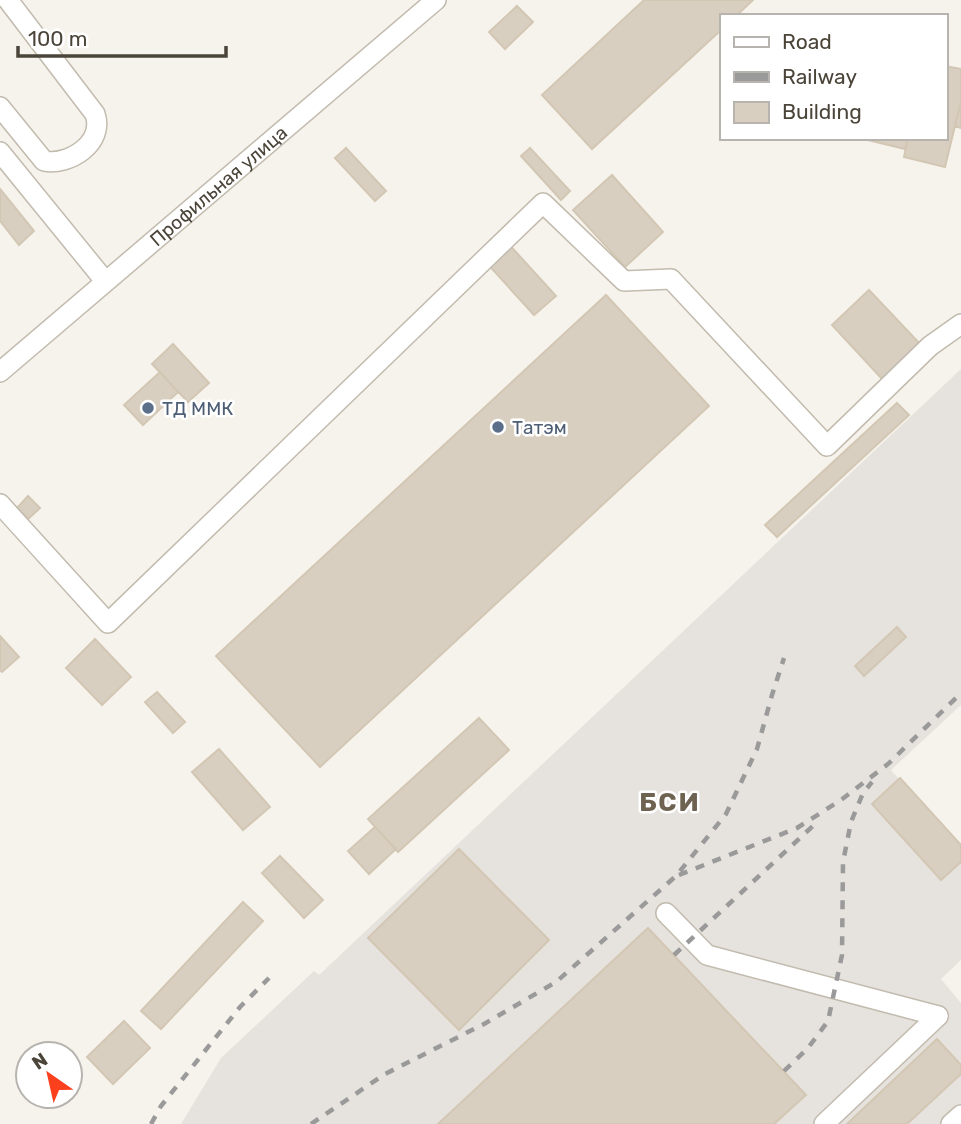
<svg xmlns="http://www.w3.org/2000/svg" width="961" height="1124" viewBox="0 0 961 1124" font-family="Rubik,sans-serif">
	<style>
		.industrial { fill: #e6e2dd }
		.building { fill: #d8cfc1; stroke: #d3c7b4; stroke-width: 2 }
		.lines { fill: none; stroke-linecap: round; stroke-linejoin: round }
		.minor-casing { stroke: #c2bbae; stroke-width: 22 }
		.minor { stroke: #fff; stroke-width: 19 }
		.rail { stroke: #9a9a9a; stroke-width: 4.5; stroke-dasharray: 9 9; stroke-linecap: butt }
		.service-dot { fill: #5c6f8a; stroke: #fff; stroke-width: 2.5 }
		.labels { text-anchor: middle; stroke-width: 5; stroke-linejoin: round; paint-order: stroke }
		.street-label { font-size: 19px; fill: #4b4439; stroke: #fff }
		.service-label { font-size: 19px; fill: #4e5e75; stroke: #fff; text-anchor: start }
		.district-label { font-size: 26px; font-weight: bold; letter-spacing: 2px; fill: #6e6250; stroke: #fff }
	</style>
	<rect width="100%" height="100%" fill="#f6f3ec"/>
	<path class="industrial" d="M961 369V705L891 770 899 779 900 778 961 845V960L941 979 961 1003V1124H181L221 1058 314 971 319 975Z"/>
	<path class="building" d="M644 0H753L736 16H721V30L592 149 542 95Z
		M517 6 533 22 505 49 489 32Z
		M945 66 961 69V101L945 167 904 157 908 138H945Z
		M961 101V128L955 126Z
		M869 138H908L905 149 868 140Z
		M346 148 386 191 375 201 335 158Z
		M530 148 570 191 561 200 521 156Z
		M612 175 663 232 625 267 573 210Z
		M0 189 34 231 19 245 0 221Z
		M505 240 556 296 534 315 484 260Z
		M869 290 922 346 884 381 832 325Z
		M606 295 709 406 320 767 216 656Z
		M173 344 209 383 188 402 152 364Z
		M160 372 178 392 143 425 124 405Z
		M897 403 909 415 777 537 765 525Z
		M28 496 40 508 28 519 17 508Z
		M897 627 906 637 864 676 855 666Z
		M0 636 19 657 2 672 0 670Z
		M95 639 131 677 102 705 66 668Z
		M157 692 185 722 173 733 145 702Z
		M479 718 509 750 398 852 368 819Z
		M219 749 270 807 243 830 192 772Z
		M900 778 961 845V862L941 880 872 804Z
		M375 827 396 849 369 874 348 851Z
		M459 849 549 940 459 1030 368 938Z
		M280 856 323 900 304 918 262 873Z
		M243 902 263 921 161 1029 141 1011Z
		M648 928 806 1095 774 1124H438Z
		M124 1021 150 1048 113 1084 87 1057Z
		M937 1039 961 1065V1074L907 1124H847Z"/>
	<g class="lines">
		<defs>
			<g id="minor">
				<path d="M0 107 44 161C69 166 105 143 95 114L8 0"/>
				<path d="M0 152 105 281"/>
				<path id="s1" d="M0 372 436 0"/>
				<path d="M0 504 108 623 543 203 624 281 671 279 827 446 930 346 961 324"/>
				<path d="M666 913 707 955 938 1016"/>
				<path d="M824 1124 938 1016"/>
				<path d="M951 1124 961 1115"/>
			</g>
		</defs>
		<use href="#minor" class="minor-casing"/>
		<use href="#minor" class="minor"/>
		<path class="rail" d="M679 875 797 828 841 800 888 764 961 693
			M674 955 815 824
			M784 1071 808 1048 828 1021 842 955 843 862 851 822 863 793 872 782
			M151 1124 161 1106 240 1007 269 978
			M311 1124 385 1074 484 1024 556 982 676 876 726 814 757 749 772 695 784 658"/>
	</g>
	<g class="service-dot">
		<circle cx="148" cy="408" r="7"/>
		<circle cx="498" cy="427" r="7"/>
	</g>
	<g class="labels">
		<g class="street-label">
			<text dy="7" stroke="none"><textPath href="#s1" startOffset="287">Профильная улица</textPath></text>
		</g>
		<g class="service-label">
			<text x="162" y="415">ТД ММК</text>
			<text x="512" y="434">Татэм</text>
		</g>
		<g class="district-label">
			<text x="670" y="811">БСИ</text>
		</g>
	</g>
	<rect x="720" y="14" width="228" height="126" fill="#ffffff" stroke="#b7b4b0" stroke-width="2"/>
	<rect x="734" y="37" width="35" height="10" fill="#ffffff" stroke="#b7b4b0" stroke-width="2"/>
	<text x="782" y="49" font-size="21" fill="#4b4439">Road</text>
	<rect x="734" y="72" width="35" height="10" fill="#9a9a9a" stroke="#b7b4b0" stroke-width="2"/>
	<text x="782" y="84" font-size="21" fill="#4b4439">Railway</text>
	<rect x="734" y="102" width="35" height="21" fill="#d8cfc1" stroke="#b7b4b0" stroke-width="2"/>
	<text x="782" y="119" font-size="21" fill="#4b4439">Building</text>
	<g transform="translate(49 1075) rotate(326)"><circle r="33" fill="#ffffff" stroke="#b7b4b0" stroke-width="2"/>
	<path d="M0-5L12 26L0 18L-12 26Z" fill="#fc3f1d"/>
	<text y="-10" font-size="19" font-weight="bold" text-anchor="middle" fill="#4b4439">N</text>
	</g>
	<path d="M18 46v10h208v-10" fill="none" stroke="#4b4439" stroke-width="3.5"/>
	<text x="28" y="46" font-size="21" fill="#4b4439" stroke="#ffffff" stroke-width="5" paint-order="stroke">100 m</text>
</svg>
